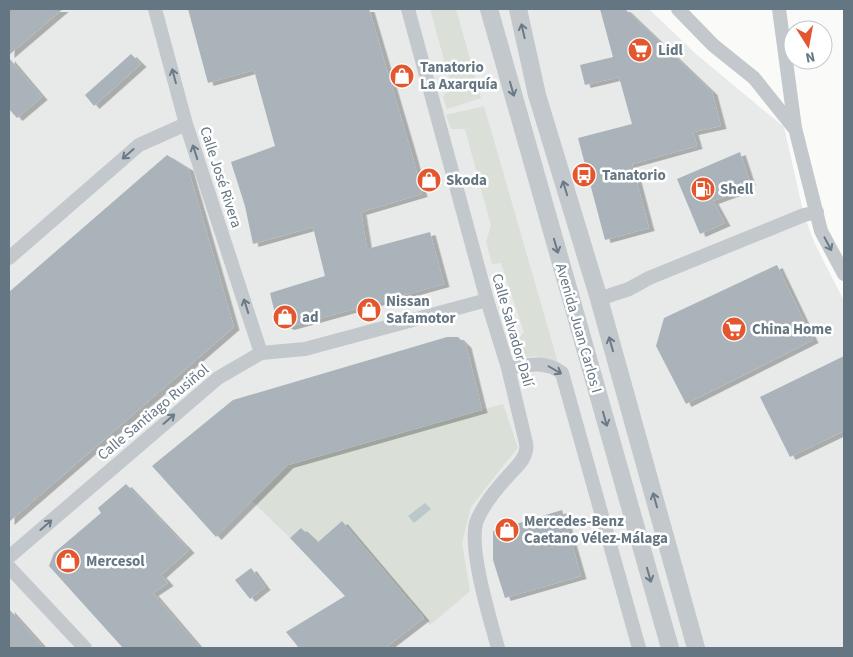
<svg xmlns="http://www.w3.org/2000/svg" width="853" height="657" viewBox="0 0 853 657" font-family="'Source Sans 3',sans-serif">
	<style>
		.built { fill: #e8e9e9 }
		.green { fill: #dadfd7 }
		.water { fill: #bbc7cb }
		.building { fill: #aab3b9; filter: url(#shadow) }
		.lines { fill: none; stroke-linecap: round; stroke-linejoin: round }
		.minor { stroke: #c3c8cc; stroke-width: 14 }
		.tertiary { stroke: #c3c8cc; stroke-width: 18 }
		.oneway { stroke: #6a7a87 }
		.labels { text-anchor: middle; stroke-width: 5; stroke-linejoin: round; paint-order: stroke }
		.poi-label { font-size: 15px; font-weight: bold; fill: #657683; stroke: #fff; text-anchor: start }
		.street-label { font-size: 15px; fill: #657683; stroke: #fff }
	</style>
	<defs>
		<filter id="shadow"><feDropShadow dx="5.5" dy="3" stdDeviation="0" flood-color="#0004"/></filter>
	</defs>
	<rect width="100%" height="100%" fill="#fafaf8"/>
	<path class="built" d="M9 9H649L696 54 784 127 804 215 815 244 844 301V648H9Z"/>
	<path class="green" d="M430 9H456L481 98 447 109 443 97 451 85Z
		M484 106 558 363 536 356 522 358 515 352V343L524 332 501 263 492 264 486 241 491 226 465 129H451L446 115Z
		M503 404 518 448 507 461 471 507 462 543 470 591 430 625 342 521 317 543 301 528 290 538 252 501 288 465Z"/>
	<path class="water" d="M425 503 431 509 414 523 408 516Z"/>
	<path class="building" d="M9 9H63L9 55Z
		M188 9H369L413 158 422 194 361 212 367 249 430 232 444 284 289 327 277 322 270 293 325 276 313 227 253 244 245 206 231 162 275 146 254 70 208 83Z
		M600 9H625L712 92 721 126 693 132 697 146 632 164 649 228 605 240 578 138 632 124 619 77 585 85 580 65 613 57Z
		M131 54 141 64 94 106 85 95Z
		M9 58 42 97 17 118 9 109Z
		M740 152 750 182 733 188 735 193 713 201 725 223 700 234 677 179Z
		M167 155 188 168 234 327 9 522V292Z
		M777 265 813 340 686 404 656 346 664 318Z
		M447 337H458L466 345 482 410 288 465 216 537 152 466 233 400Z
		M844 356V431L790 457 760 397Z
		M126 484 189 550 161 575 168 583 153 593 200 648H123L49 566 54 553 101 513 98 508Z
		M562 510 581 576 505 598 493 560V531Z
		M342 521 424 618 385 648H299L286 632 345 596 290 538 301 528 317 543Z
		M251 568 265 587 250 599 235 580Z
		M9 609 44 648H9Z"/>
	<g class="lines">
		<path class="minor" d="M155 9 186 124 261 353
			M408 9 487 300 508 368 526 443C526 445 527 448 526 450 525 460 515 468 509 475 498 487 481 508 476 523 469 551 490 619 498 648
			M678 9 713 45 754 78 794 128
			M779 9 795 128 821 231 844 274
			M9 258 139 145 186 124
			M599 299 629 289 649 278 804 215 817 212
			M508 368C527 365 546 360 562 373L639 648
			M9 557 218 378 261 353 305 349 487 300
			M9 567 85 648"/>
		<path class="tertiary" d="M489 9 670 648
			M518 9 537 95 599 299 696 648"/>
	</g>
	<defs><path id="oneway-shaft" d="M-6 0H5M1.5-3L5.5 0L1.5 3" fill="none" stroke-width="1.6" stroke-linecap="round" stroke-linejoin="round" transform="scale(1.25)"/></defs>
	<g class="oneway">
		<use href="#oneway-shaft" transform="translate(523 31) rotate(-103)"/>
		<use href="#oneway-shaft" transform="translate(174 76) rotate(-105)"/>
		<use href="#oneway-shaft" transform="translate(512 89) rotate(74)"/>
		<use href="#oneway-shaft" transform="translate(195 152) rotate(-108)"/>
		<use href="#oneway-shaft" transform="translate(128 154) rotate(139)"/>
		<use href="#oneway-shaft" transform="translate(565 188) rotate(-107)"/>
		<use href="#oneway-shaft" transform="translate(828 244) rotate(62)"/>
		<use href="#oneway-shaft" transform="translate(556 246) rotate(74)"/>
		<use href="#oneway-shaft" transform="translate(246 306) rotate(-108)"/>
		<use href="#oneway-shaft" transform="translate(611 344) rotate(-106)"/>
		<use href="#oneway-shaft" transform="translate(555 370) rotate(30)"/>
		<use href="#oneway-shaft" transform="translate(169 419) rotate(-41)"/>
		<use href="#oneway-shaft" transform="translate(605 419) rotate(74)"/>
		<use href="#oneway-shaft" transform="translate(655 500) rotate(-106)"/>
		<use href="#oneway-shaft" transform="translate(46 525) rotate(-41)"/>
		<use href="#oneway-shaft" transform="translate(649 575) rotate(74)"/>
	</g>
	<defs>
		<symbol id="supermarket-disc" viewBox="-11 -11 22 22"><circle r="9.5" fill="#e4572e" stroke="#fff"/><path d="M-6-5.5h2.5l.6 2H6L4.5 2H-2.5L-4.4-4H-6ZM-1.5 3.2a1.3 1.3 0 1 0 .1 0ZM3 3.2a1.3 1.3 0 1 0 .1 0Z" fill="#fff"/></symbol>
		<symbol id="shop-disc" viewBox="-11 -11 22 22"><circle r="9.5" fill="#e4572e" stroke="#fff"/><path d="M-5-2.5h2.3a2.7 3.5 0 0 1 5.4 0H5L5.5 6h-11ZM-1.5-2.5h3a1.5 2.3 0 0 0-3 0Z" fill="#fff"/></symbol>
		<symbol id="bus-disc" viewBox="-11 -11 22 22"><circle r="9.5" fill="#e4572e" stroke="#fff"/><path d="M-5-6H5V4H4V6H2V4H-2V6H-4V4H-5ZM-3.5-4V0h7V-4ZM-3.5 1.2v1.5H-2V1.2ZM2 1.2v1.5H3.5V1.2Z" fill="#fff"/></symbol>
		<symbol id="fuel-disc" viewBox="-11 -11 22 22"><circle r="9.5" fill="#e4572e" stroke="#fff"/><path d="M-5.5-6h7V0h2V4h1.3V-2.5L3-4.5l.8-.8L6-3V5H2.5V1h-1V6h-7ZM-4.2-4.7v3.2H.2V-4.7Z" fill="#fff"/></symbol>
	</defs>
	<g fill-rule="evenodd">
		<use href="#supermarket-disc" x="626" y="36" width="28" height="28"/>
		<use href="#shop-disc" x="388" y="62" width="28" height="28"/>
		<use href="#bus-disc" x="570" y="161" width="28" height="28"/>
		<use href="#shop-disc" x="415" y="166" width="28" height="28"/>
		<use href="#fuel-disc" x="689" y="175" width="28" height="28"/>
		<use href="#shop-disc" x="355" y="296" width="28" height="28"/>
		<use href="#shop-disc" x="271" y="303" width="28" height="28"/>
		<use href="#supermarket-disc" x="720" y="315" width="28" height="28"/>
		<use href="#shop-disc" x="493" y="516" width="28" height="28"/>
		<use href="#shop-disc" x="54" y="547" width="28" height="28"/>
	</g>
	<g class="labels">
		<g class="poi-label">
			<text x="658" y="55">Lidl</text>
			<text x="420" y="72">Tanatorio<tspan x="420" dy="17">La Axarquía</tspan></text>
			<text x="602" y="180">Tanatorio</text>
			<text x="446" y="185">Skoda</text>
			<text x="720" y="194">Shell</text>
			<text x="386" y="306">Nissan<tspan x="386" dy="17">Safamotor</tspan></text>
			<text x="302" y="322">ad</text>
			<text x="752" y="334">China Home</text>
			<text x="524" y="526">Mercedes-Benz<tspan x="524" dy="17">Caetano Vélez-Málaga</tspan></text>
			<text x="86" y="566">Mercesol</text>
		</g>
		<g class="street-label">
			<text transform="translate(221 177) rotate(72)" y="5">Calle José Rivera</text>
			<text transform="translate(579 328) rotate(74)" y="5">Avenida Juan Carlos I</text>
			<text transform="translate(513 330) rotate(74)" y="5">Calle Salvador Dalí</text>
			<text transform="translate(153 412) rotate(-40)" y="5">Calle Santiago Rusiñol</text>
		</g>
	</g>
	<rect width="853" height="657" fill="none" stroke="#657683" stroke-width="20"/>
	<g transform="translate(808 45) rotate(169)"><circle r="24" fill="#ffffff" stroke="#c1c8cd"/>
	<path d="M0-4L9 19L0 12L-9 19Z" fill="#e4572e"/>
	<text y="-8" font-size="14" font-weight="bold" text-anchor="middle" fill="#657683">N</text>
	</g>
</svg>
